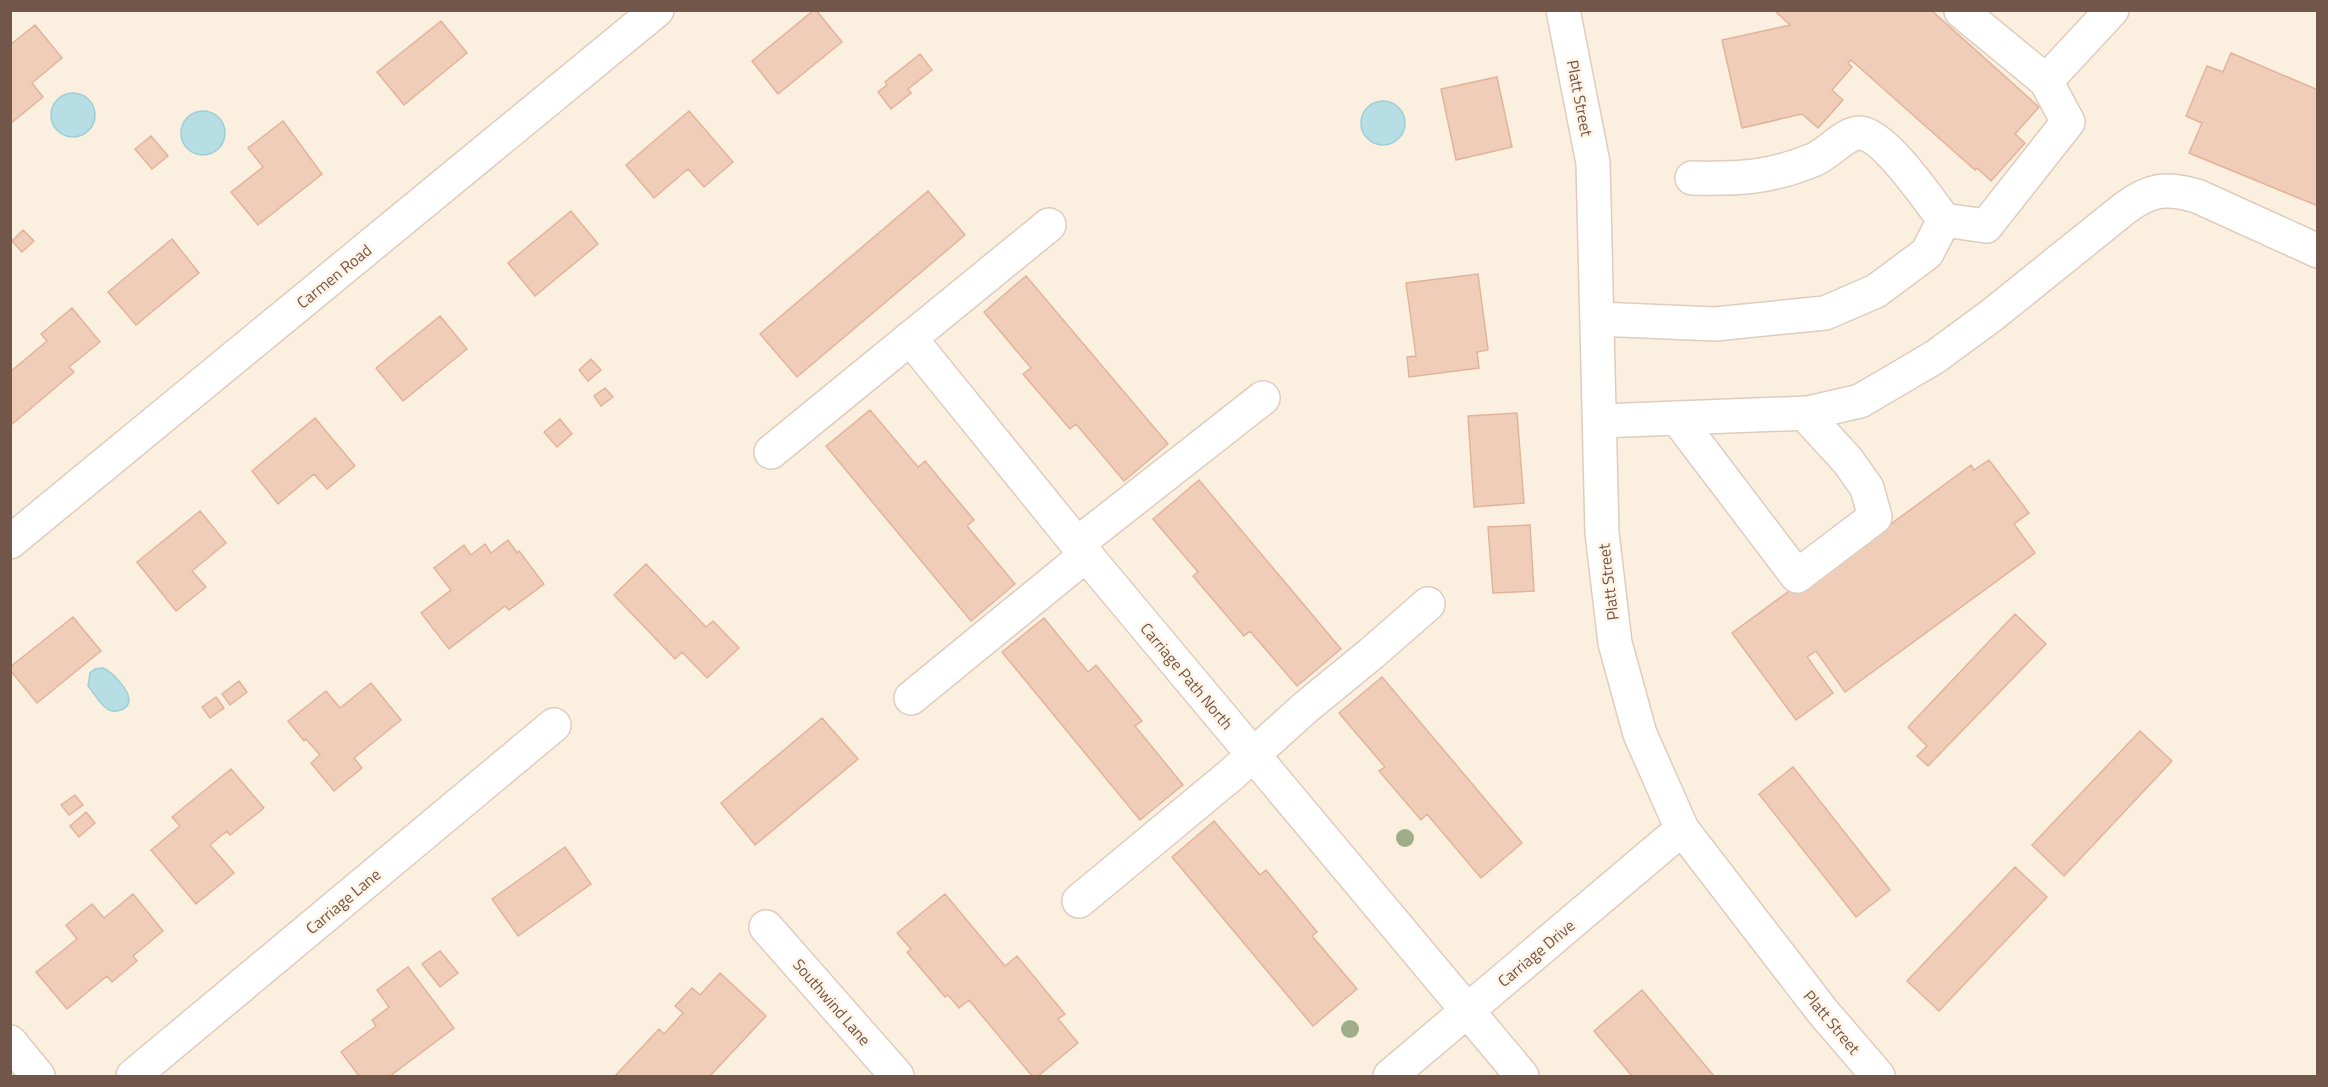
<svg xmlns="http://www.w3.org/2000/svg" width="2328" height="1087" viewBox="0 0 2328 1087" font-family="'Titillium Web',sans-serif">
	<style>
		.water { fill: #b6dee4; stroke: #9dced5; stroke-width: 1.5 }
		.building { fill: #f0cdb9; stroke: #e2b39a; stroke-width: 1.5 }
		.lines { fill: none; stroke-linecap: round; stroke-linejoin: round }
		.minor-casing { stroke: #dfccbd; stroke-width: 36 }
		.minor { stroke: #fff; stroke-width: 33 }
		.tree { fill: #9fad89 }
		.labels { text-anchor: middle; stroke-width: 5; stroke-linejoin: round; paint-order: stroke }
		.street-label { font-size: 16px; fill: #715649; stroke: #fff4e6 }
	</style>
	<rect width="100%" height="100%" fill="#fbf0e0"/>
	<path class="water" d="M51 115a22 22 0 1 1 44 0a22 22 0 1 1-44 0Z
		M1361 123a22 22 0 1 1 44 0a22 22 0 1 1-44 0Z
		M181 133a22 22 0 1 1 44 0a22 22 0 1 1-44 0Z
		M103 668C112 672 130 690 129 701 127 711 113 714 106 708 99 703 94 693 88 686L90 673 95 669Z"/>
	<path class="building" d="M814 10H816L842 42 778 94 752 61Z
		M1774 10H1931L2039 107 2015 134 2025 143 1991 181 1977 168 1975 170 1851 60 1848 63 1852 67 1832 90 1843 100 1818 128 1802 114 1742 128 1722 40 1790 25Z
		M441 21 467 53 404 105 377 72Z
		M35 25 62 58 32 83 43 97 10 124V45Z
		M2231 53 2318 90V206L2189 153 2202 123 2186 116 2207 66 2223 72Z
		M920 54 932 70 908 89 911 93 891 109 878 92 887 85 885 82Z
		M1497 77 1512 147 1456 160 1441 89Z
		M689 111 733 162 704 187 688 169 654 198 626 165Z
		M283 121 322 174 258 225 231 192 263 167 248 148Z
		M151 136 168 156 152 169 135 149Z
		M928 191 965 235 797 377 760 334Z
		M571 211 598 244 535 296 508 263Z
		M23 230 34 241 22 252 12 241Z
		M172 239 199 273 136 325 108 292Z
		M1478 274 1488 350 1477 352 1479 368 1409 377 1407 357 1416 356 1406 283Z
		M1026 276 1168 444 1124 481 1076 424 1070 429 1023 374 1031 368 984 312Z
		M72 308 100 342 69 367 74 372 11 425 10 372 47 341 41 334Z
		M440 316 467 349 403 401 376 368Z
		M591 359 601 370 588 381 579 370Z
		M605 388 613 397 601 406 594 396Z
		M870 410 918 467 925 461 974 520 967 526 1015 584 971 621 826 446Z
		M1517 413 1524 503 1474 507 1468 416Z
		M315 418 355 466 327 489 314 474 278 504 252 471Z
		M560 419 572 434 557 447 544 432Z
		M1989 460 2029 513 2014 524 2035 553 1845 692 1816 651 1807 657 1833 693 1796 720 1732 633 1796 586 1800 591 1971 465 1974 470Z
		M1199 480 1341 649 1297 686 1250 631 1244 636 1193 576 1198 572 1153 519Z
		M200 511 226 543 192 571 206 587 176 611 137 562Z
		M1530 525 1534 591 1493 593 1488 527Z
		M508 540 517 553 519 551 544 584 509 610 505 606 449 649 421 613 451 590 434 568 464 545 471 555 485 544 491 553Z
		M646 564 706 627 713 621 739 648 707 678 682 652 675 659 614 595Z
		M2015 614 2046 644 1928 766 1917 756 1927 746 1908 727Z
		M73 617 101 651 37 703 10 670V667Z
		M1044 618 1088 672 1096 665 1142 721 1135 726 1183 785 1140 820 1002 652Z
		M1382 677 1522 843 1481 878 1427 814 1421 820 1379 771 1385 767 1339 713Z
		M239 681 247 692 230 705 222 694Z
		M371 683 401 720 354 758 362 768 334 791 311 763 320 755 306 739 304 741 288 721 326 691 340 708Z
		M216 697 224 708 210 718 202 707Z
		M822 718 858 759 755 845 721 803Z
		M2140 731 2172 761 2064 876 2032 845Z
		M1793 767 1890 890 1856 917 1759 794Z
		M231 769 264 808 230 835 227 831 210 845 234 873 196 904 151 850 180 826 172 817Z
		M75 795 83 805 69 815 61 805Z
		M86 812 95 823 79 837 70 826Z
		M1214 821 1260 875 1266 870 1317 932 1312 936 1357 989 1313 1026 1172 857Z
		M565 847 591 884 518 936 492 899Z
		M2015 867 2047 897 1939 1011 1907 981Z
		M133 894 163 931 133 956 137 961 112 982 107 976 67 1009 36 972 77 939 66 925 92 904 104 918Z
		M945 894 1005 966 1017 956 1065 1014 1058 1019 1078 1043 1038 1076H1032L969 1000 959 1008 948 995 945 997 907 952 911 949 897 933Z
		M440 951 458 973 440 987 422 964Z
		M408 967 454 1028 390 1076H359L341 1052 376 1026 372 1020 389 1007 377 990Z
		M720 973 766 1016 710 1076H615L659 1029 664 1034 683 1013 675 1006 692 988 700 995Z
		M1642 990 1714 1076H1632L1594 1031Z"/>
	<g class="lines">
		<defs>
			<path id="minor" d="M1563 10 1593 163 1602 533 1615 643 1640 734 1682 829 1823 1012 1878 1076
				M1961 11 2046 81
				M1944 220 1986 226 2068 122 2046 81 2112 10
				M1598 319 1715 324 1825 313 1876 291 1927 253 1944 220C1929 200 1885 135 1860 133 1846 132 1827 155 1813 160 1770 178 1738 179 1692 178
				M910 338 1086 555 1522 1076
				M1677 418 1797 576 1875 517 1867 488 1848 461 1804 413
				M1601 421 1808 413 1860 401 1935 357 1992 315 2125 208C2151 189 2166 187 2197 196L2318 251
				M771 452 1049 225
				M10 542 657 10
				M1077 544 1263 398
				M911 698 1086 555
				M1079 901 1232 774 1306 707 1372 653 1428 604
				M766 927 897 1076
				M10 1042 38 1076
				M133 1076 554 725
				M1390 1076 1682 829"/>
		</defs>
		<use href="#minor" class="minor-casing"/>
		<use href="#minor" class="minor"/>
	</g>
	<g class="tree">
		<circle cx="1405" cy="838" r="9"/>
		<circle cx="1350" cy="1029" r="9"/>
	</g>
	<g class="labels">
		<g class="street-label">
			<text transform="translate(1580 98) rotate(79)" y="6">Platt Street</text>
			<text transform="translate(334 276) rotate(-39)" y="6">Carmen Road</text>
			<text transform="translate(1608 582) rotate(-97)" y="6">Platt Street</text>
			<text transform="translate(1187 676) rotate(50)" y="6">Carriage Path North</text>
			<text transform="translate(343 901) rotate(-40)" y="6">Carriage Lane</text>
			<text transform="translate(1536 953) rotate(-40)" y="6">Carriage Drive</text>
			<text transform="translate(832 1002) rotate(49)" y="6">Southwind Lane</text>
			<text transform="translate(1832 1022) rotate(50)" y="6">Platt Street</text>
		</g>
	</g>
	<rect width="2328" height="1087" fill="none" stroke="#715649" stroke-width="24"/>
</svg>
